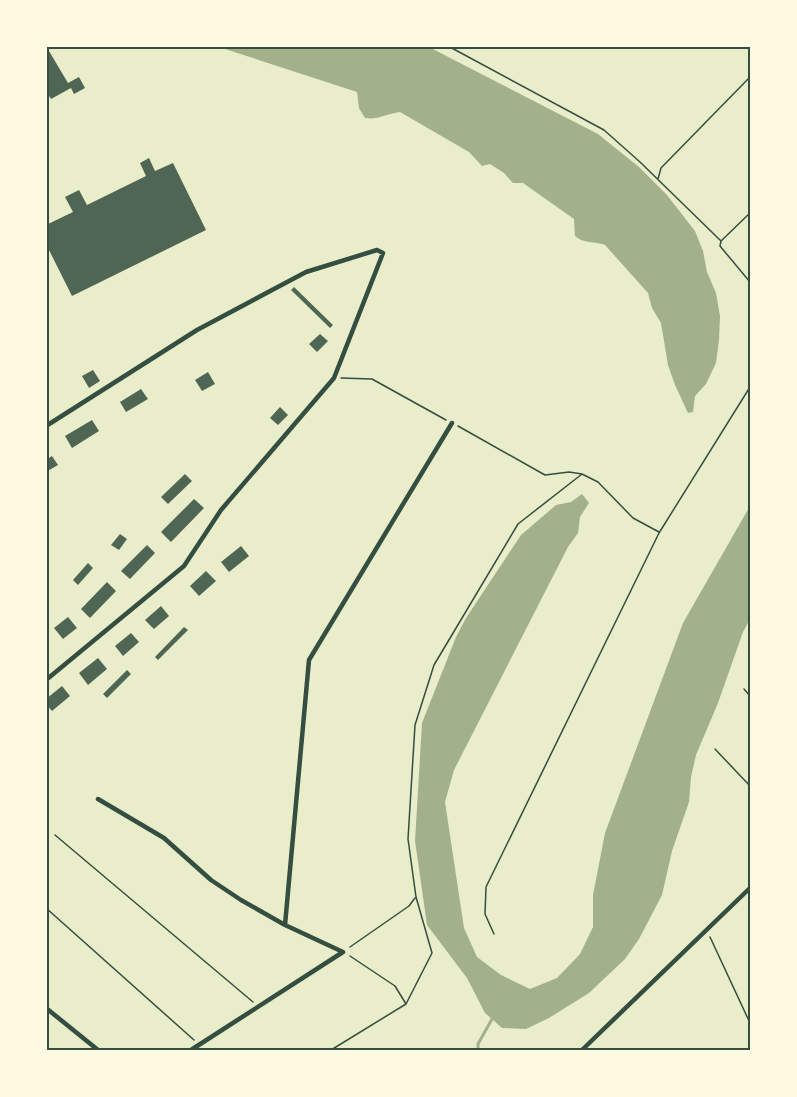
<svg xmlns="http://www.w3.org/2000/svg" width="797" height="1097" viewBox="0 0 797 1097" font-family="'Fira Sans Condensed',sans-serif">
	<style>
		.water { fill: #a3b18a }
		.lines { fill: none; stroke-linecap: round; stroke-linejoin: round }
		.stream { stroke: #a3b18a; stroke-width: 3 }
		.building { fill: #4f6655 }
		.path { stroke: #344e41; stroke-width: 1.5 }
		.minor { stroke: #344e41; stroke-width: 4.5 }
		.neatline { fill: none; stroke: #344e41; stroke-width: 2 }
	</style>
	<rect width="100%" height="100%" fill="#e9edc9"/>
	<path class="water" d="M219 47H429L598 134 639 167 667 195 695 231 703 251 707 272 716 293 720 316 719 340 716 363 706 384 695 396 693 412 688 413 675 385 668 365 661 323 652 308 648 293 605 245C594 241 584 244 575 236L574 219 523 183H513L504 173 490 164 482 166 469 152 400 112C386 114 378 120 365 118L359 108 357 92Z
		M582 494 589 503 580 517 578 533 568 547 454 770 445 802 464 928 477 957 501 975 530 989 557 978 580 954 593 927V895L605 833 683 623 750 506V619L743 632 718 703 696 755 691 777 689 802 672 851 662 895 639 939 625 959 589 993 549 1018 526 1029 502 1028 485 1013 467 978 427 925 415 841 422 723 456 637 466 618 521 535 556 505 571 502Z"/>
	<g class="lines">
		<path class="stream" d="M478 1050V1044L492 1019"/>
	</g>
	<path class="building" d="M46 46 68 83 79 77 85 88 74 94 71 88 51 99 46 91Z
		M149 158 155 171 173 163 206 230 72 296 46 244V225L73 212 65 197 79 190 87 205 146 176 140 163Z
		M294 287 333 325 330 328 291 290Z
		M320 334 328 341 317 352 309 344Z
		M93 370 100 381 89 388 82 376Z
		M208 372 215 384 202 391 195 380Z
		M141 389 148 399 126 412 120 402Z
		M280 407 288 415 278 425 270 418Z
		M92 420 99 431 72 448 65 436Z
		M52 456 58 465 46 472V460Z
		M185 474 192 481 168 504 161 497Z
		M194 499 204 508 171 542 161 532Z
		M120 534 127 539 119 550 111 545Z
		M147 545 155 553 130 579 121 571Z
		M241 546 249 556 229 572 221 562Z
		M88 563 93 568 78 585 73 580Z
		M206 571 216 581 199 596 190 586Z
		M107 582 116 591 90 618 81 609Z
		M161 606 169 616 154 629 145 620Z
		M68 617 77 628 63 639 54 628Z
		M184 627 188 630 158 660 155 657Z
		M131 633 139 642 123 656 115 646Z
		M98 658 107 669 88 685 79 673Z
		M127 670 131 674 107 698 103 694Z
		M62 686 70 696 52 711 46 704V699Z"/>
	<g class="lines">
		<path class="path" d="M448 46 604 130 640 162 721 241
			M658 179 661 168 750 77
			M750 213 721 241 720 246 750 282
			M341 378 372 379 446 420
			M458 426 545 475 569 472 582 474 598 482 633 518 659 532
			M744 689 750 696
			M715 749 750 786
			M55 835 253 1002
			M46 908 194 1040
			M494 934 485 914 486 887 659 533 750 387
			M710 937 750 1023
			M350 947 409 906 415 898
			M406 1004 432 953 416 897 408 839 415 725 434 665 518 524 582 474
			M331 1050 406 1004 395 986 350 956"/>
		<path class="minor" d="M46 426 197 330 306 272 377 250 383 253 334 378 221 510 184 566 46 680
			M98 799 164 838 211 880 241 900 285 925 343 952
			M285 925 309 660 452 423
			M46 1008 98 1050
			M191 1050 343 952
			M582 1050 750 888"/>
	</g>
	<rect width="797" height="1097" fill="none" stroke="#fefae0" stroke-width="96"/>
	<rect x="48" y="48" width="701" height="1001" class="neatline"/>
</svg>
